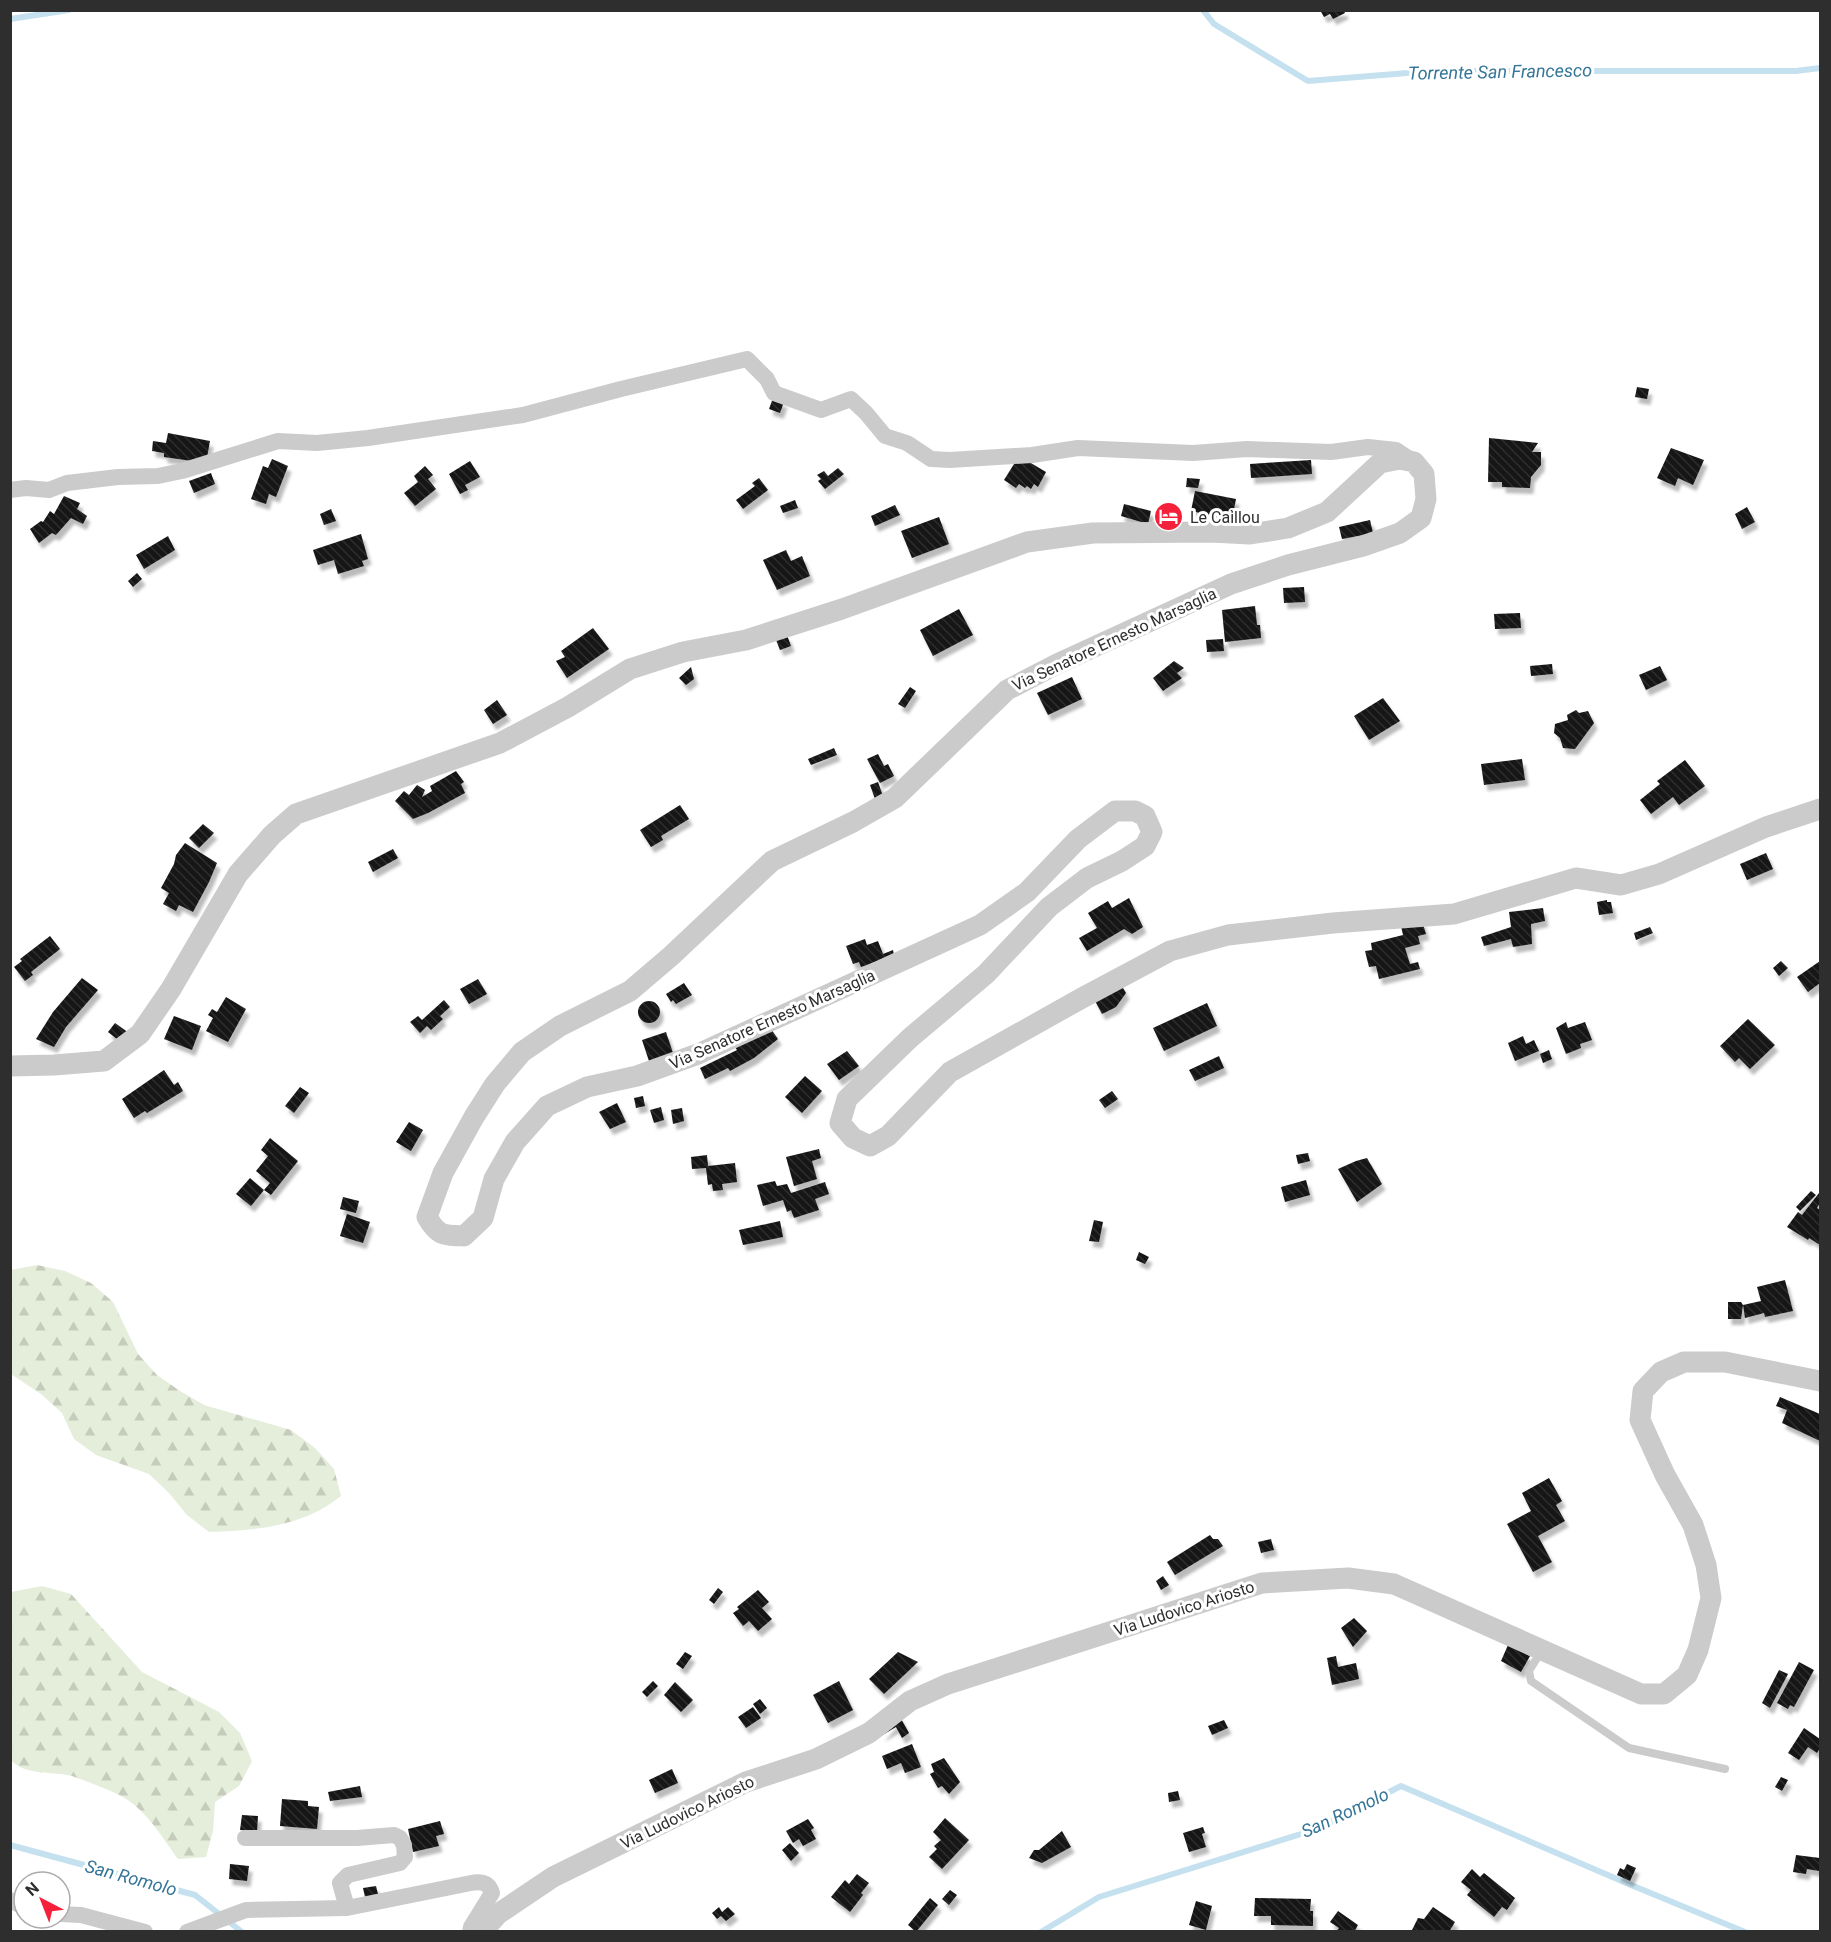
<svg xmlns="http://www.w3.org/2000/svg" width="1831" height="1942" viewBox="0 0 1831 1942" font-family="Roboto,sans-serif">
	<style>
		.forest { fill: url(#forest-firs) }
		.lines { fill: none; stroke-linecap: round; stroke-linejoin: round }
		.stream { stroke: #c5e1ef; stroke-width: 6 }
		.building { fill: url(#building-back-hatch); filter: url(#shadow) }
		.service { stroke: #cbcbcb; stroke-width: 8 }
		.minor { stroke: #cbcbcb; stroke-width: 16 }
		.tertiary { stroke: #cbcbcb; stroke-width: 21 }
		.labels { text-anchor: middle; stroke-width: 6; stroke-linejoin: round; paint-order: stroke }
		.poi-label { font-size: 16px; fill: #2e2e2e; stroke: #fff; text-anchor: start }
		.street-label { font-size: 16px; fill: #2e2e2e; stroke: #fff }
		.water-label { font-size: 18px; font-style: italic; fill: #357698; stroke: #fff }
	</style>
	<defs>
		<pattern id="forest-firs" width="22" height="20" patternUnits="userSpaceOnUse" patternTransform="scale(1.5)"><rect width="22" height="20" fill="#e5eddb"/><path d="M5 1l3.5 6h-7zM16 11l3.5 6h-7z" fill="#c5ccbc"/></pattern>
		<pattern id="building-back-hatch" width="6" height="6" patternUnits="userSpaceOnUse" patternTransform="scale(1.5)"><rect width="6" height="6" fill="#151515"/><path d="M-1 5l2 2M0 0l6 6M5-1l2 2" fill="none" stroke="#2f2f2f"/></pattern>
		<filter id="shadow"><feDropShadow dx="3.5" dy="6" stdDeviation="1.5" flood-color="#0004"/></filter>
	</defs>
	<rect width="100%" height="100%" fill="#fff"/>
	<path class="forest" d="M37 1265 65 1271 91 1283 113 1302 138 1354 157 1375 180 1391 204 1405 291 1430 315 1448 334 1469 341 1496C334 1501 326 1507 318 1511 285 1528 245 1531 209 1532L187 1515 169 1493 149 1474 96 1455 74 1439 62 1413 41 1394 11 1374V1270Z
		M42 1586 71 1594 142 1672 219 1712 240 1733 252 1761 239 1786 215 1802 213 1831 206 1857 178 1859C162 1837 147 1811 123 1797 108 1789 88 1782 72 1776 54 1771 24 1776 11 1760V1592Z"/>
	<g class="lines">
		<path class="stream" d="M1203 10 1214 24 1308 81 1432 71H1796L1820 68
			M10 19 69 10
			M10 1845 195 1895 242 1932
			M1041 1932 1099 1897 1317 1829 1401 1786 1631 1885 1745 1932"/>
	</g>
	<path class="building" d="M1320 10H1344L1345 13 1333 19 1330 14 1324 17Z
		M1637 387 1649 389 1647 399 1635 397Z
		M773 398 784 402 780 413 769 409Z
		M168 433 210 441 206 463 164 457V453L152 451 153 441 166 443Z
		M1489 438 1538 443 1532 452H1541V465L1531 477 1530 488 1502 487V482H1488Z
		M1671 448 1704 460 1693 485 1678 478 1675 486 1657 478Z
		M1019 456 1046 472 1038 487 1034 484 1031 489 1027 486 1025 488 1019 484 1016 488 1004 480Z
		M272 459 288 466 276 497 269 494 266 504 251 499 263 466 268 468Z
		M1311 460 1312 474 1251 478 1250 464Z
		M470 461 480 477 465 485 468 490 460 494 449 474Z
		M425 466 433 475 428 479 436 489 415 506 404 493 418 482 414 476Z
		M838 468 844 474 825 489 818 481 821 479 817 475 824 471 828 476Z
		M211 473 215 484 194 493 189 481Z
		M759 478 768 490 743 509 736 500 755 486 752 483Z
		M1187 478 1200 479 1198 488 1186 487Z
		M1195 491 1236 499 1232 520 1191 511Z
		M64 496 80 503 77 509 87 516 83 524 71 518 56 535 52 533 39 543 30 529 41 521 43 522 50 511 54 514Z
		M795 500 798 508 783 513 780 506Z
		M1124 504 1151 511 1148 524 1121 516Z
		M895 505 900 515 875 526 871 516Z
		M1747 507 1755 522 1742 529 1735 514Z
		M331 509 336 521 324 525 320 514Z
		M939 517 949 544 912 558 901 531Z
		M1370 520 1373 533 1342 539 1339 527Z
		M361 534 368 559 362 561 364 566 338 574 334 560 318 565 313 550Z
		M168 536 175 550 144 569 136 555Z
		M786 550 791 561 802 556 810 576 777 590 763 560Z
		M137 573 142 579 133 587 128 581Z
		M1304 587 1305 602 1284 603 1283 588Z
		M1255 606 1257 625H1260L1261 638 1225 642 1222 610Z
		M959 609 973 635 933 656 920 630Z
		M1520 613 1521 628 1495 629 1494 614Z
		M593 628 609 649 567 678 556 661 565 657 561 651Z
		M787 635 791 646 780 650 776 640Z
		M1223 639 1224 651 1207 652 1206 640Z
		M1174 661 1184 668 1177 673 1182 678 1163 691 1153 678Z
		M1552 664 1553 674 1531 676 1530 666Z
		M1660 666 1667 680 1646 690 1639 675Z
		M691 667 694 679 686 685 679 678Z
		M1072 677 1082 699 1048 715 1037 693Z
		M910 687 916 691 905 708 898 704Z
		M1383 698 1400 721 1369 740 1354 716Z
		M497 700 507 715 493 724 484 710Z
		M1576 710 1579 713 1588 711 1594 723 1575 749 1563 748 1560 738 1554 733 1555 724 1568 720 1567 715Z
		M834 748 837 755 811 765 808 759Z
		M878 754 884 766 888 764 894 776 880 783 867 759Z
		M1522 759 1525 780 1484 785 1481 764Z
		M1685 760 1705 786 1679 805 1673 797 1651 814 1640 800 1660 784 1657 781Z
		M456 771 464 782 461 784 465 793 428 813 413 819 395 801 404 791 409 795 417 785 425 790 422 797 432 791 430 786Z
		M878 782 883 796 875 799 870 785Z
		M680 805 689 819 661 836 663 840 651 847 640 830Z
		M203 824 214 833 199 848 189 838Z
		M185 843 217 863 209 882 193 912 179 905 176 911 163 904 169 893 161 888 174 864 176 855Z
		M393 849 398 858 373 872 368 862Z
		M1766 853 1773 869 1747 880 1740 864Z
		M1129 898 1143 927 1132 934 1124 929 1087 951 1079 938 1097 928 1088 913 1108 901 1112 908Z
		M1607 900V902H1611L1613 913 1599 915 1597 902Z
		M1543 908 1545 921 1531 924 1532 944 1513 947 1511 939 1484 946 1481 937 1511 927 1509 912Z
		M1422 921 1426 934 1418 936 1420 944 1405 948 1410 964 1418 962 1420 969 1379 979 1376 966 1369 967 1365 951 1372 950 1371 943 1403 935 1401 926Z
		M1650 927 1653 933 1636 940 1634 933Z
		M50 936 60 949 31 972 33 975 25 981 14 967 22 961 20 959Z
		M865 939 867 945 878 941 883 954 893 950 894 955 861 967 859 962 853 964 846 946Z
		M1781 961 1788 968 1779 976 1773 968Z
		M1820 961V983L1808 992 1797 977Z
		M82 978 98 990 66 1027 54 1047 36 1039 53 1012Z
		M478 979 487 994 469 1004 460 989Z
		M684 983 692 995 676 1004 673 1000 671 1002 666 994Z
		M1120 983 1126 993 1116 1007 1102 1014 1093 997Z
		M226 997 246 1009 228 1042 206 1031 213 1018 208 1015 212 1009 217 1012Z
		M444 1000 450 1007 440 1016 443 1019 431 1030 427 1026 420 1033 410 1022 418 1016 422 1020Z
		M638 1012a11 11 0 1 1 22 0a11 11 0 1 1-22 0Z
		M1207 1003 1217 1026 1164 1051 1153 1028Z
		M174 1016 201 1026 192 1050 164 1039Z
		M1748 1019 1775 1045 1750 1069 1739 1058 1735 1062 1720 1046Z
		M1566 1022 1568 1028 1585 1022 1592 1040 1580 1044 1581 1048 1566 1054 1556 1028Z
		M115 1023 129 1033 122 1043 108 1032Z
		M771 1029 778 1039 754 1058 730 1071 728 1068 705 1079 700 1068 737 1050 733 1044Z
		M666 1032 673 1053 649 1061 642 1040Z
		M1523 1036 1526 1044 1534 1040 1539 1051 1515 1061 1508 1043Z
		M1549 1050 1552 1059 1543 1063 1540 1054Z
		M847 1051 859 1066 839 1080 827 1064Z
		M1219 1056 1224 1068 1195 1081 1189 1070Z
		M164 1070 174 1085 178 1082 183 1091 147 1113 145 1111 134 1118 122 1099Z
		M805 1076 822 1091 802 1113 785 1097Z
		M300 1087 309 1093 294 1113 285 1106Z
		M1112 1091 1118 1099 1105 1108 1099 1100Z
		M643 1096 645 1106 636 1108 634 1098Z
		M617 1103 626 1122 610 1129 599 1112Z
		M661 1107 664 1120 654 1123 650 1110Z
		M682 1108 684 1121 673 1124 671 1110Z
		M409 1122 423 1130 411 1151 396 1142Z
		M270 1138 298 1161 271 1195 264 1190 270 1183 256 1171 268 1156 261 1150Z
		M819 1149 821 1158 812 1161 817 1179 794 1186 786 1157Z
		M1308 1153 1310 1161 1298 1164 1296 1155Z
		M707 1155 708 1166 735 1163 737 1182 722 1184 723 1190 713 1191 712 1184 708 1185 706 1168 692 1169 691 1157Z
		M1367 1158 1382 1184 1357 1202 1338 1169 1356 1161Z
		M250 1178 264 1190 251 1206 236 1194Z
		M1306 1180 1310 1195 1285 1202 1281 1187Z
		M775 1181 777 1186 787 1184 791 1193 825 1182 829 1194 815 1199 819 1210 794 1218 791 1210 787 1212 783 1200 763 1206 757 1185Z
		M1811 1191 1816 1195 1800 1211 1796 1207Z
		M1819 1193 1820 1194V1203L1817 1208 1820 1210V1245L1809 1238 1808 1240 1787 1227 1798 1212 1802 1215Z
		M343 1197 359 1201 356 1213 340 1209Z
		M347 1214 370 1222 363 1243 340 1236Z
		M1094 1220 1103 1222 1099 1242 1089 1241Z
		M780 1221 783 1237 743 1245 739 1230Z
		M1139 1252 1149 1257 1145 1264 1136 1260Z
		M1785 1280 1793 1311 1765 1317 1764 1313 1745 1318 1743 1305 1761 1301 1757 1287Z
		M1728 1302H1741L1743 1305 1741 1319H1728Z
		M1780 1397 1820 1414V1441L1782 1423 1787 1410 1776 1406Z
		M1549 1478 1562 1501 1556 1505 1565 1521 1538 1536 1552 1562 1533 1572 1507 1524 1531 1511 1522 1493Z
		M1210 1535 1213 1539H1218L1223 1546 1175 1575 1167 1562Z
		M1271 1539 1274 1550 1261 1553 1258 1542Z
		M1163 1576 1169 1585 1161 1590 1156 1581Z
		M718 1588 723 1592 714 1604 709 1600Z
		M758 1590 769 1602 762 1608 772 1619 758 1631 749 1621 743 1626 733 1613 739 1609 737 1607Z
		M1354 1618 1367 1631 1353 1647 1341 1628Z
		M1508 1645 1530 1656 1521 1672 1501 1661Z
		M685 1652 692 1656 683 1669 676 1664Z
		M898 1652 918 1662 884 1694 869 1679Z
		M1336 1656 1338 1667 1356 1663 1359 1679 1332 1685 1327 1658Z
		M1799 1662 1814 1670 1794 1707 1790 1705 1788 1709 1777 1703Z
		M1779 1670 1788 1674 1770 1708 1762 1703Z
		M653 1681 658 1686 647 1697 642 1692Z
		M839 1681 853 1710 828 1723 813 1695Z
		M675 1682 693 1700 681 1712 664 1695Z
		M760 1699 767 1708 760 1714 753 1704Z
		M753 1707 761 1718 746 1728 738 1717Z
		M899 1715 909 1733 902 1738 896 1727 881 1736Z
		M1224 1720 1228 1728 1212 1735 1208 1726Z
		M1804 1728 1820 1739V1748L1817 1753 1808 1747 1799 1760 1788 1753Z
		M912 1744 921 1767 905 1773 901 1763 887 1769 882 1756Z
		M944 1758 960 1782 949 1794 942 1786 938 1788 930 1774 934 1772 931 1764Z
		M672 1769 678 1783 655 1793 649 1780Z
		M1781 1777 1788 1780 1782 1791 1775 1787Z
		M360 1786 362 1797 330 1801 328 1792Z
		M1178 1791 1180 1800 1169 1802 1168 1793Z
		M282 1799 308 1801V1806L319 1807 317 1829 280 1826Z
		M242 1815 258 1816 257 1831 240 1830Z
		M945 1818 969 1840 942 1869 929 1857 937 1849 934 1846 941 1840 933 1832Z
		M808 1819 814 1828 811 1830 816 1839 803 1846 799 1839 793 1843 786 1831Z
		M440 1821 444 1834 436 1836 439 1846 413 1852 408 1829Z
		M1203 1827 1205 1833 1202 1834 1206 1847 1189 1852 1183 1833Z
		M1062 1831 1071 1847 1042 1863 1029 1858 1034 1850H1039Z
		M790 1843 799 1853 791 1861 782 1850Z
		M1796 1855 1820 1858 1819 1871 1807 1869 1806 1874 1793 1872Z
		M230 1864 249 1866 247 1881 229 1879Z
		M1627 1864 1636 1868 1630 1881 1617 1875 1620 1868 1624 1870Z
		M1472 1869 1480 1877 1484 1873 1515 1898 1507 1910 1502 1907 1494 1917 1467 1895 1471 1890 1461 1882Z
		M857 1874 869 1883 861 1893 863 1895 850 1912 831 1897 845 1880 849 1884Z
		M376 1886 378 1894 365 1897 363 1888Z
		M950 1890 957 1895 949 1905 942 1899Z
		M930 1898 938 1905 916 1932 908 1925Z
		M1255 1898 1311 1899 1310 1911H1313V1926L1271 1925V1916H1254Z
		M1196 1901 1212 1906 1206 1930 1189 1925Z
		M719 1907 722 1912 728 1907 735 1914 726 1921 721 1916 717 1919 712 1913Z
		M1433 1907 1455 1922 1449 1932H1411L1418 1918 1424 1919Z
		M1338 1911 1358 1925 1354 1932H1336L1339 1928 1330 1922Z"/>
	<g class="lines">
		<path class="service" d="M1542 1650 1529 1671 1531 1681 1629 1748 1725 1769"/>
		<path class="minor" d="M10 490 26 488 49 490 67 483 118 477 158 476 182 471 278 441 317 443 368 438 523 415 621 389 747 359 767 379 774 393 821 410 851 399 866 413 885 436 907 443 931 459 950 460 1032 455 1078 448 1193 453 1247 449 1331 452 1368 447 1396 450 1411 460
			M245 1838H357L394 1835 400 1838 404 1845 405 1857 400 1863 348 1875 340 1883 347 1908
			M10 1900 24 1907
			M60 1914 81 1915 145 1932
			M187 1932 246 1910 347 1908 471 1883C482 1881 489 1883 492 1893L471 1927 470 1932"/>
		<path class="tertiary" d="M10 1066 54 1065 104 1061 140 1034 171 989 238 874 272 835 296 814 500 743 568 707 630 669 683 652 746 640 842 609 1027 542 1093 533 1211 532 1250 534 1288 528 1327 512 1380 463 1400 459 1414 462 1424 474 1426 499 1421 518 1400 533 1363 546 1288 565 1231 584 1057 664 1007 690 895 798 853 822 772 861 671 956 630 991 560 1026 522 1052 495 1084 474 1117 443 1173 427 1217C438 1236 443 1235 464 1236L483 1218 494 1179 515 1142 547 1106 587 1087 637 1076 698 1054 980 925 1027 892 1078 839 1115 811H1135L1145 816 1152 832 1145 846 1122 861 1087 878 1049 907 986 974 910 1038 847 1099 840 1123 853 1138 870 1146 888 1136 950 1072 1082 998 1170 951 1228 935 1333 923 1454 914 1576 878 1621 885 1659 874 1766 827 1820 809
			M482 1932 498 1914 553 1877 746 1782 816 1759 869 1733 910 1701 948 1684 1262 1583 1348 1578 1394 1584 1641 1694H1664L1687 1675 1698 1650 1711 1598 1706 1565 1693 1525 1665 1475 1640 1420 1643 1391 1661 1372 1684 1362H1725L1820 1381"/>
	</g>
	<defs>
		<symbol id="hotel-disc" viewBox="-11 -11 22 22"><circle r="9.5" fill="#f5213a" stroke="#fff"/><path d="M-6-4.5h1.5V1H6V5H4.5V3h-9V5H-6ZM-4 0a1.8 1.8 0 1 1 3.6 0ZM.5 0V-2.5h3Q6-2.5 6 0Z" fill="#fff"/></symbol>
	</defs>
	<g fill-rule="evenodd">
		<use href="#hotel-disc" x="1152" y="500" width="33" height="33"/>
	</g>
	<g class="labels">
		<g class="poi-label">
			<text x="1190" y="523">Le Caillou</text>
		</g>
		<g class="street-label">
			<text transform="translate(1114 639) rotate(-25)" y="6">Via Senatore Ernesto Marsaglia</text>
			<text transform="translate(772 1019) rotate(-24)" y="6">Via Senatore Ernesto Marsaglia</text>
			<text transform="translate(1184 1608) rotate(-18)" y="6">Via Ludovico Ariosto</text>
			<text transform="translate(687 1812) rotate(-26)" y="6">Via Ludovico Ariosto</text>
		</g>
		<g class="water-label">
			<text transform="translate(1500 72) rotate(-1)" y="6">Torrente San Francesco</text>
			<text transform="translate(1345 1813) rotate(-25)" y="6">San Romolo</text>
			<text transform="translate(131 1878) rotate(15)" y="6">San Romolo</text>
		</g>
	</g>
	<rect width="1831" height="1942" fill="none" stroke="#2e2e2e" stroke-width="24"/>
	<g transform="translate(42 1900) rotate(318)"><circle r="28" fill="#ffffff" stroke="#ababab" stroke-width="1.5"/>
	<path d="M0-4.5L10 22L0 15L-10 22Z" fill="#f5213a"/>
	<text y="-9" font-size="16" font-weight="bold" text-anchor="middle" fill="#2e2e2e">N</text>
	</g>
</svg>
